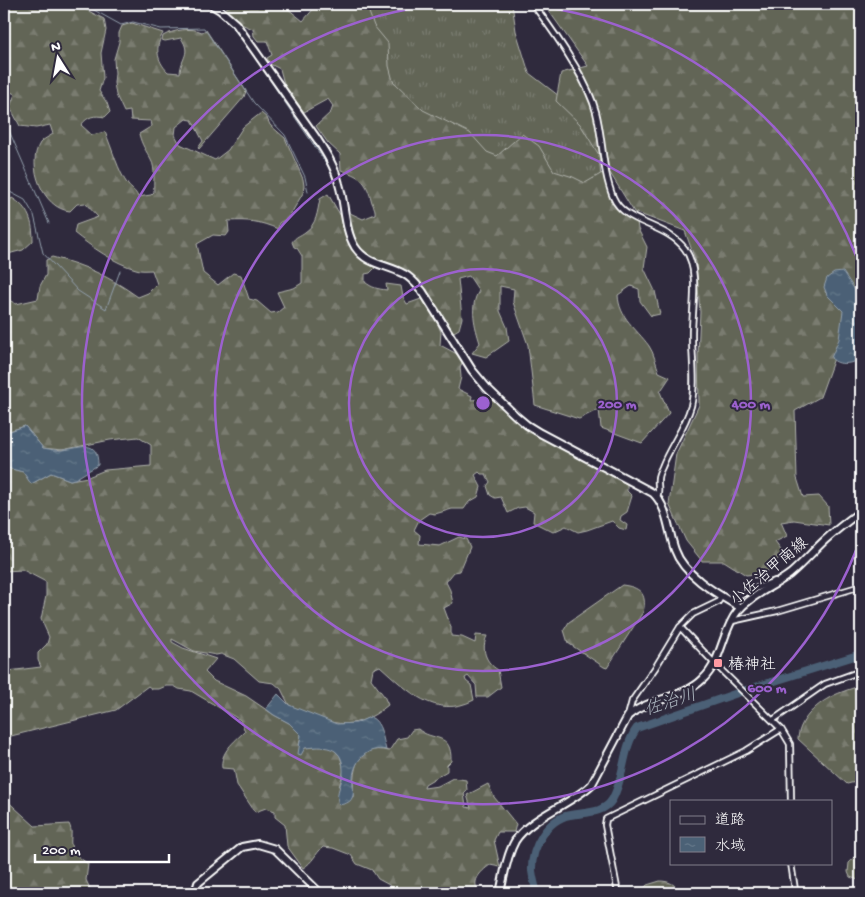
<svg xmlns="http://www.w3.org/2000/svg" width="865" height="897" viewBox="0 0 865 897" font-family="'Gochi Hand','Klee One',sans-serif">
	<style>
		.grass { fill: url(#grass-tufts); stroke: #b0b2ab }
		.forest { fill: url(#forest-firs); stroke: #b0b2ab }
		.water { fill: url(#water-ripples); stroke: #93a0ad }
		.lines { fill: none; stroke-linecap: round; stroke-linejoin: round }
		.stream { stroke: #93a0ad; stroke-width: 1 }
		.river { stroke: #4b6176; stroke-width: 8 }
		.street-casing { stroke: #fff; stroke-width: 8 }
		.secondary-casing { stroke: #fff; stroke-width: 10 }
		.street { stroke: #2f2a3d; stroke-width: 4.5 }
		.secondary { stroke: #2f2a3d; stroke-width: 6 }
		.ring { fill: none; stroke: #9c61cf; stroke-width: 2.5 }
		.poi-dot { fill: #ff9aa2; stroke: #2f2a3d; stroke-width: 2 }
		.labels { text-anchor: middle; stroke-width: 4; stroke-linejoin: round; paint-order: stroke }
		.street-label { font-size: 16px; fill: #fff; stroke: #2f2a3d }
		.poi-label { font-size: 16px; fill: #fff; stroke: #2f2a3d; text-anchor: start }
		.water-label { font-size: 18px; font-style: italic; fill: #aeb8c1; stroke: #2f2a3d }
		.centre { fill: #9c61cf; stroke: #2f2a3d; stroke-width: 2.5 }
		.ring-label { font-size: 15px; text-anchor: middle; font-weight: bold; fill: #9c61cf; stroke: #2f2a3d; stroke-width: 4; stroke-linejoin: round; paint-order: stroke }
	</style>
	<defs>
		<pattern id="grass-tufts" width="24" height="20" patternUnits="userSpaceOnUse" patternTransform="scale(1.25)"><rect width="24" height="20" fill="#626557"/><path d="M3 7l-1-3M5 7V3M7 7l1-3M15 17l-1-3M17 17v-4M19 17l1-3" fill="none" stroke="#7a7c70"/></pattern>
		<pattern id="forest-firs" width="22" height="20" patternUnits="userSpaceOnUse" patternTransform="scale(1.25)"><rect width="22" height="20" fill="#626557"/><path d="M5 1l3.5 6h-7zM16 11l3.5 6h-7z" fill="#7a7c70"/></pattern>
		<pattern id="water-ripples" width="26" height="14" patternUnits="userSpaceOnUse" patternTransform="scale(1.25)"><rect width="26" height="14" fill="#4b6176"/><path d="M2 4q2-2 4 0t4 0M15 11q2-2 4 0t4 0" fill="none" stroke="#66798b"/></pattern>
	</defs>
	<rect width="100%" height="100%" fill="#2f2a3d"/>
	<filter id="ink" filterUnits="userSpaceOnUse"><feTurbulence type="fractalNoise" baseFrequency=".02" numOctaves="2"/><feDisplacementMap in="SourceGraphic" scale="10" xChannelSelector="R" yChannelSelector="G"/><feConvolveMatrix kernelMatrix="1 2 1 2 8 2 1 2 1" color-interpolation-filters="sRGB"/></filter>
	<g filter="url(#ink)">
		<path class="grass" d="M356 4H512L516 31 529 73 580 112 598 143 601 178 589 189 481 158 387 85Z"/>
		<path class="forest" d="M4 4H75L104 19 106 30 101 53 103 78 99 91 107 103 110 112 105 117C94 115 88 116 81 125L92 135 105 132C112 148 118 171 128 185 132 190 135 190 138 197L151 195 154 192C153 183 156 168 151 160 146 150 142 146 139 134L152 126 151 121 131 120 130 111 124 112 116 95 114 83 115 73 114 59 119 42V33L122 26 132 23 163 33C155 47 156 60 168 72L180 73C181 57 192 54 181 38L165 41 162 40 163 36C173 30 192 27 202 32L206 30 246 91 244 97 199 149 198 148 203 141 192 120 186 119 176 127 175 135 180 144 215 160 228 150 243 127 261 113 267 118 270 125 285 138 303 179 304 186 303 193 292 212 286 219 279 223 278 229C259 221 249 220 228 221L229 232 226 236 213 235 197 244 203 273 218 285 233 273 241 275 249 299 257 301 271 313 278 312 284 307 277 292 294 288 302 283V256L297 248 294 247 292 242C296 236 300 236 305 232 317 224 317 213 320 199L328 194 342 218 347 238 354 250 362 259 375 268 370 273 365 274V282C372 288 378 289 387 290L386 284 401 286 403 297 407 304 424 298 432 309 441 332 440 345 457 354 463 361 460 367 461 377 458 389 472 396 471 400 483 399 492 396C529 434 580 456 627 482V491L632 496 627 512 621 516 620 520 627 525 626 530 619 528 612 521 587 530 578 532 566 526 553 532 533 522 534 512 525 507 518 508 508 513 501 497 495 498 490 495 487 486 490 482 486 474H481L479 472 475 475 481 487 478 497 469 502 464 509H452L435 514 429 513 419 520 414 530 420 535 419 544 440 546 459 537 466 539 470 547 460 571 454 572 446 582 450 590 453 603 444 608 451 627V636L462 637 475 643 476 635 487 636C481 649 485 662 498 670L501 687 488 697H477L476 685 468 676 465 678 466 681 471 685 474 700C435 720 407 690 380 666L373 669 371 679 384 696 388 705C352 735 327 724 289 705L281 689 274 683 259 681 234 659 221 654 216 655 194 651 172 639V642L183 648 216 659 205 672 214 681 246 696 274 715 289 723 301 735 299 745 305 748 320 746 331 747 340 756 344 770 339 787 353 797C353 771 354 743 389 751L397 739 407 737 412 730 418 729C432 742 452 731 451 761L447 765V771L425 784 424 788 438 786 453 778 466 780 467 790 464 793 466 807 471 808 467 795 488 784 494 797 516 824 514 832H498L494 840 500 867 490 865C480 872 470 882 480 893H391V886L378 879 372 870 357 864 351 855 333 848 323 847C315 854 313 862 303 868L287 846 285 825 275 817V811L266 808 255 812 237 785 234 769 222 768C220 752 234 742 245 731L240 720 191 691 179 689 174 686H166L159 689H152L148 686 116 710 7 737 4 762V670L8 671 41 667 38 660V653L47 644 49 637 41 619 46 596V582L23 570 4 571V467L24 472 31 484 51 473 70 480 88 477 105 470 151 466V445L138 437 110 440 62 450 43 448 25 426 9 431 6 415 8 393 4 386V297L16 304 38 299 40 286 46 275V260L52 257C85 265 110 277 138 297L148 293 157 284 152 270C147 270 141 271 136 269 116 264 90 246 74 233L76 225 98 217 85 203 77 204 70 211C43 209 26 165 40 143 43 139 49 137 53 134L50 125 36 128 20 126 10 107 15 94 4 89Z
			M231 4H282L303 21 316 6V4H366L374 26 388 43 389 66 393 81 423 110 470 133 487 152 497 156 522 134 539 146 554 171 573 177 585 183 604 172C612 198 614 207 637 222L638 229 647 247 644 268 655 291 660 314 651 316 640 301 639 289 631 286 618 295C619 318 636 328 649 346 654 353 656 364 659 372L670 377 660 392 669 413 642 443 601 428 599 409 579 419 535 405 528 345 513 302 514 289 500 286V311L507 327 509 341 486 357 472 353 480 343C475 327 469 306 479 291L469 276 458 279 462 318 459 329 452 333C440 314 428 287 409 273 402 269 391 268 383 265 355 253 354 240 350 213L363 219 375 214C376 208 372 205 371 199 366 180 359 176 341 170L340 154 328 143 316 126 331 112 333 106 328 99 304 112 284 84 280 69 270 64 267 58 272 55 267 41H258L254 36 253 29 241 24 224 10Z
			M544 4H861V305L829 278 825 292 846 308 842 336 820 397 795 411 797 478 803 497 819 496 828 506 829 525 794 520 781 522 787 536 775 542 783 553 765 573 746 575 724 561H702L686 541 669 504 676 454 699 405 698 356 700 312 696 262 685 231 634 212 580 124 556 101 561 73 588 66Z
			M12 198C29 208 33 222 33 241L23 250 4 255V209Z
			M622 585C639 587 648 593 643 612L607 668 604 667 568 643 564 630 569 622Z
			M861 685V775L855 782 847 784 798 739C799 717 822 699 842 692 849 689 855 688 861 685Z
			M4 798 35 826 69 824C73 832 70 837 71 845 72 854 82 859 88 864L86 880 92 893H4Z
			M861 850V881L850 877 848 872 849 863Z
			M660 881C668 881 677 884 679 893H639L647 885Z"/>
		<path class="water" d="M843 272 861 299V360C850 363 840 367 831 358L839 339 843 311 827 295 824 287 827 278 834 273Z
			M25 426 43 448C50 449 57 451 63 450 81 448 98 438 98 465L75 479 70 480 51 473 31 484 23 472 4 467V429L10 431Z
			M278 694 289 705 337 724 356 723 370 717C382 721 383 740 386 750 368 746 354 760 353 778 352 784 355 793 352 798 350 803 344 804 339 805 334 792 344 782 343 770 343 745 323 746 305 748L301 755 298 754 301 735 289 723 274 715 266 709Z"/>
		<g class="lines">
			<path class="stream" d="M83 4 121 25 133 22 161 29 204 28 254 103 285 135 305 177 308 192
				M200 4 206 5 225 19 244 42 328 166 335 184
				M220 7 223 8 227 4
				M4 119 49 223
				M4 183 8 191 25 200 34 215 43 253 78 291 106 309 120 271"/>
			<path class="river" d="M537 893C535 886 533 878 532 871 531 848 547 819 570 815 585 812 603 814 612 800 625 778 622 748 637 728L746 690 861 654"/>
			<defs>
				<path id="street" d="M533 4C554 32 587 78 596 112 603 139 602 170 613 197 625 225 666 223 685 249 701 271 691 312 692 338 692 360 696 384 691 406 685 428 670 446 662 467 660 471 658 475 658 478 657 485 660 490 657 497
					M727 600 775 581
					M732 621 777 611 861 586
					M680 627 715 664 781 729 790 744 791 801
					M628 716 632 701 655 668 680 627 693 614 718 602 721 597
					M773 720 825 684 861 671
					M791 863 795 890 799 893
					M618 893 605 825 606 819 746 751 781 729"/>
				<path id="secondary" d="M210 4 220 10 236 24 317 139C326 153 335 167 339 184 345 203 344 229 355 247 367 265 386 264 404 274 412 278 417 285 423 292L472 370 487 388 515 415 527 425 540 433 653 493C668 507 668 531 675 550 684 576 719 595 741 608
					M195 893 198 883 242 847 258 844 275 849 320 893
					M500 893C504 876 506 857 515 841 530 817 572 804 592 784L628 716C651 697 683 699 703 679 722 661 722 631 737 612 751 595 773 587 790 574 802 564 813 551 825 540 837 529 849 520 861 511"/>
			</defs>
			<use href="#street" class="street-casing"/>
			<use href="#secondary" class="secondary-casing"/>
			<use href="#street" class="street"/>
			<use href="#secondary" class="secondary"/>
		</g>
	</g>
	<g class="ring">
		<circle cx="483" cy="403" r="134"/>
		<circle cx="483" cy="403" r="268"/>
		<path d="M861 537A401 401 0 1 1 445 4M521 4A401 401 0 0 1 861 269"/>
	</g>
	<rect class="poi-dot" x="713" y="658" width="10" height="10" rx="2.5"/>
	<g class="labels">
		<g class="street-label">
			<text transform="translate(768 570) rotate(-40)" y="6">小佐治甲南線</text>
		</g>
		<g class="poi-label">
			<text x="728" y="669">椿神社</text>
		</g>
		<g class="water-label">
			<text transform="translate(670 701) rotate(-18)" y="6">佐治川</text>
		</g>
	</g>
	<circle cx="483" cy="403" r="8" class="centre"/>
	<g class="ring-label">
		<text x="617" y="408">200 m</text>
		<text x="751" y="408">400 m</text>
		<text x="767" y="692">600 m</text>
	</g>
	<rect width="865" height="897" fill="none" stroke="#2f2a3d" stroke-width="20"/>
	<rect x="10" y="10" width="845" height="877" fill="none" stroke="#fff" stroke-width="2" filter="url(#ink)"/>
	<rect x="670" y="800" width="162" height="65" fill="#2f2a3d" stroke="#827f8b"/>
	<rect x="680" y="816" width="25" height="8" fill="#2f2a3d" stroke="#827f8b"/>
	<text x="715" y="824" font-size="15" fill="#ffffff">道路</text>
	<rect x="680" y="837" width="25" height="15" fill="url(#water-ripples)" stroke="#827f8b"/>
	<text x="715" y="850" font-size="15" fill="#ffffff">水域</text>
	<g transform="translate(58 58) rotate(349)" stroke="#2f2a3d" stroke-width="4" paint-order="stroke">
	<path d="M0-4L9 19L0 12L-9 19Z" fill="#ffffff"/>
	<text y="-8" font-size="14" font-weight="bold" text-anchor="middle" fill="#ffffff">N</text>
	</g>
	<path d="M35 854v8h134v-8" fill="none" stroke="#ffffff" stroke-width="2.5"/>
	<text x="42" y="854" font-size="15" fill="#ffffff" stroke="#2f2a3d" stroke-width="4" paint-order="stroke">200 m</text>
</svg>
